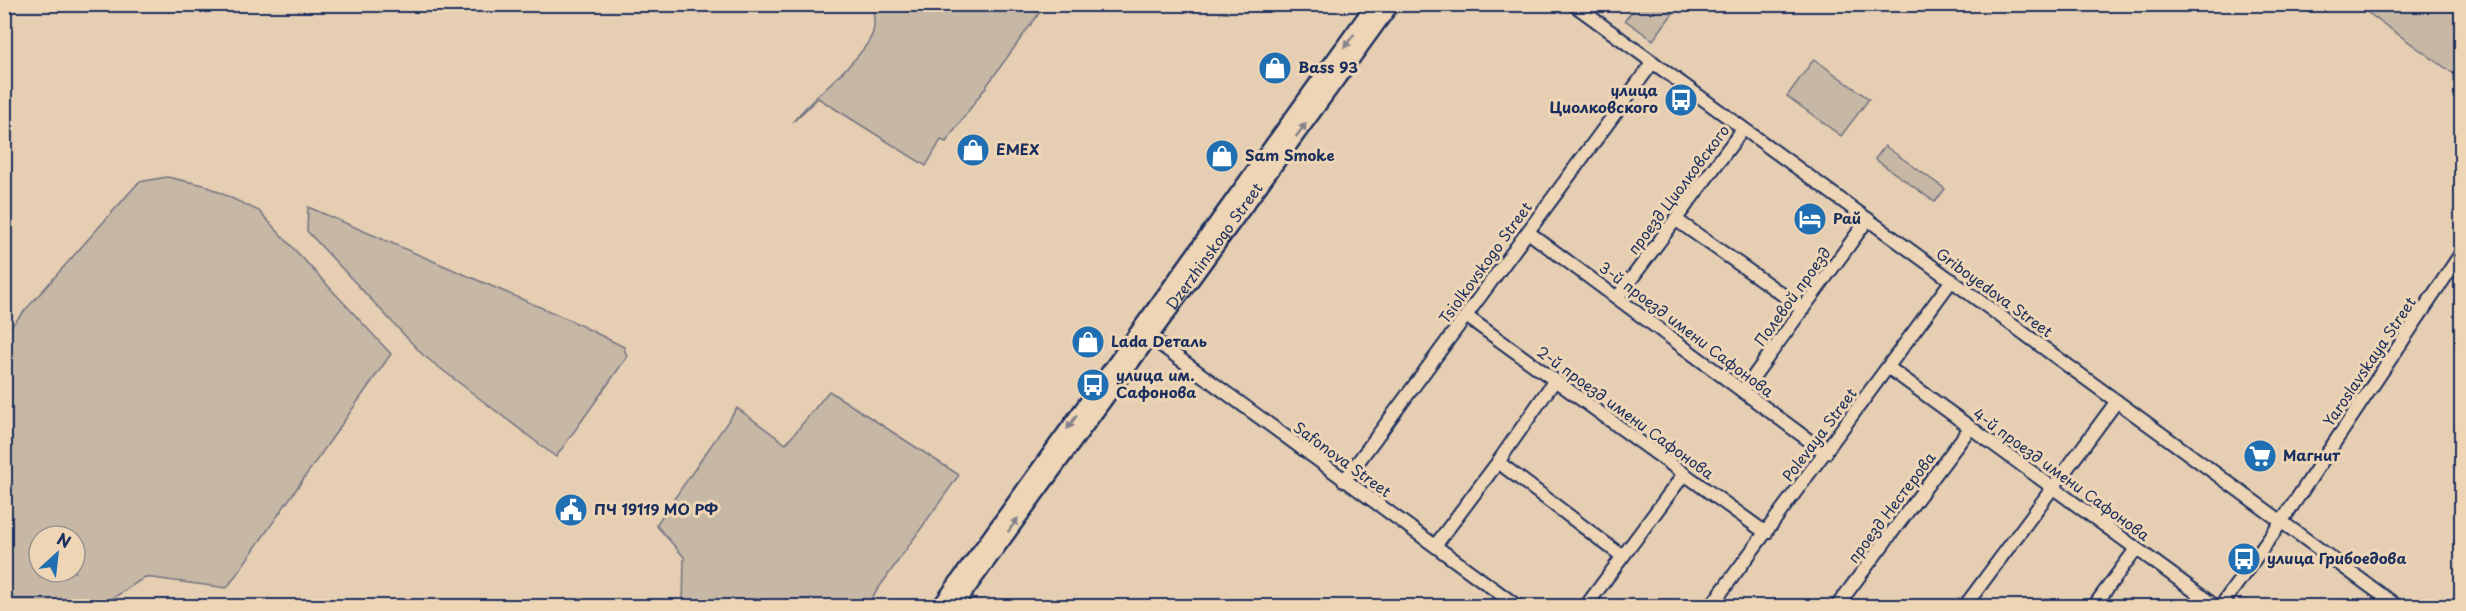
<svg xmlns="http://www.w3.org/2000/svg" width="2466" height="611" viewBox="0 0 2466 611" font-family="'Playpen Sans',sans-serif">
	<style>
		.green { fill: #c7b7a5; stroke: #717382; stroke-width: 1.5; fill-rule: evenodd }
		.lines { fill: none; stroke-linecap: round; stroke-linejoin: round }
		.minor-casing { stroke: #1b2f5e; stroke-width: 16 }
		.major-casing { stroke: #1b2f5e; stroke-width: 20 }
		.minor { stroke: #edd5b5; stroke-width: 12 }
		.major { stroke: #edd5b5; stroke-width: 15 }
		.oneway { fill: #84828a }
		.labels { text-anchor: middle; stroke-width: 6; stroke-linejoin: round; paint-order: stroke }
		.poi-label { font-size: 15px; font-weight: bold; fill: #1b2f5e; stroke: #edd5b5; text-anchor: start }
		.street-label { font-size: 15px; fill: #1b2f5e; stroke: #edd5b5 }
	</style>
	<rect width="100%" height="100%" fill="#e5ceb2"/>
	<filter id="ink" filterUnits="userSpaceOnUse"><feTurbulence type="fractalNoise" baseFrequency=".0167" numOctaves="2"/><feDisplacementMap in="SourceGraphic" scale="12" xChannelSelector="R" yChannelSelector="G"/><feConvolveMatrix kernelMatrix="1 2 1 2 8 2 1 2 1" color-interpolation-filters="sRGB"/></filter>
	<g filter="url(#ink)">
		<path class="green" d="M871 5H1045L946 142 941 140 926 166 818 98 793 122C811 97 866 57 873 32 875 24 874 12 871 5Z
			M1637 5V4L1679 5 1653 40 1625 20Z
			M2357 5H2461V79Z
			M1814 59 1869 99 1841 136 1787 96Z
			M1885 146 1945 189 1935 202 1875 159Z
			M167 177 204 185 259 211 391 354 227 588 145 577 101 606H5V333L139 182ZM39 536H75V572H39Z
			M308 207 570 320 624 347 627 357 556 457 423 355 307 231Z
			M829 391 959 475 866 606H683L684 557 656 525 737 408 786 444Z"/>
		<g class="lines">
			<defs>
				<path id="minor" d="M1573 4 2397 606
					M1675 219 1803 309
					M1528 232 1826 453
					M1617 298 1743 129
					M1466 316 1766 533
					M1150 337 1517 606
					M1889 368 2215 606
					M1743 391 1868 219
					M1498 462 1622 556
					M1344 481 1653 62
					M1435 546 1498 462 1555 380
					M1586 606 1684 474
					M1711 606 1952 280
					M1837 606 1970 428
					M1965 606 2117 401
					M2094 606 2136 549
					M2221 606 2282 521 2462 252"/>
				<g id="major">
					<path d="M941 606 1375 4"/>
					<path id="s1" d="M954 606 1391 4"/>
				</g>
			</defs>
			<use href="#minor" class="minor-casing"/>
			<use href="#major" class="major-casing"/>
			<use href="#minor" class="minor"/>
			<use href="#major" class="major"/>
		</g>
		<defs><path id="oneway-solid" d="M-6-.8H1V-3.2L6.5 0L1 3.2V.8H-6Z" transform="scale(1.5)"/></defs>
		<g class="oneway">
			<use href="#oneway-solid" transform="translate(1349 41) rotate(126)"/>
			<use href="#oneway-solid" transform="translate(1301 130) rotate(-54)"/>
			<use href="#oneway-solid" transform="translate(1072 422) rotate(126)"/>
			<use href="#oneway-solid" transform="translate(1013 525) rotate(-54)"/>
		</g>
	</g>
	<defs>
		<symbol id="shop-disc" viewBox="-11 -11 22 22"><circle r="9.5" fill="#1f6fb2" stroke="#edd5b5"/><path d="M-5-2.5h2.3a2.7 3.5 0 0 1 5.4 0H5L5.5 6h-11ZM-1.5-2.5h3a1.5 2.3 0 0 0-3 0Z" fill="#fff"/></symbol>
		<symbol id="bus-disc" viewBox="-11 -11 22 22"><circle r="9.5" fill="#1f6fb2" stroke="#edd5b5"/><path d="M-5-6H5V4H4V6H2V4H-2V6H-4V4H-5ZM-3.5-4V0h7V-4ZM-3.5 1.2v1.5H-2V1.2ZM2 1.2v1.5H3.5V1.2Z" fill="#fff"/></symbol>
		<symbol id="hotel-disc" viewBox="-11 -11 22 22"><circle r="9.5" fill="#1f6fb2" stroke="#edd5b5"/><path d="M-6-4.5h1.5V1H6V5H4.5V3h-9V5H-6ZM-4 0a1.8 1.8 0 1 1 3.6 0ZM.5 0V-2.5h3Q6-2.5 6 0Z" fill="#fff"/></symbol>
		<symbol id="supermarket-disc" viewBox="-11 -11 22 22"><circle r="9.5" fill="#1f6fb2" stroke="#edd5b5"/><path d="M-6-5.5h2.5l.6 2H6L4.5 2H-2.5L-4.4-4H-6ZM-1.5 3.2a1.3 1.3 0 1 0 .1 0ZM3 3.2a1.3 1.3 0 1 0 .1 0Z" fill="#fff"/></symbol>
		<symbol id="civic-disc" viewBox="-11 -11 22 22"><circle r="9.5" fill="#1f6fb2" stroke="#edd5b5"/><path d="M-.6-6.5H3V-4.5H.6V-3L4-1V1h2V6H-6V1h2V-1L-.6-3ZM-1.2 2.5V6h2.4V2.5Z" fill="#fff"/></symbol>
	</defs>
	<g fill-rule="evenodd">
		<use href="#shop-disc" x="1256" y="49" width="38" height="38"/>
		<use href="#bus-disc" x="1662" y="81" width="38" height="38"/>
		<use href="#shop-disc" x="954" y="131" width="38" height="38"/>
		<use href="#shop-disc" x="1203" y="137" width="38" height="38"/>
		<use href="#hotel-disc" x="1791" y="200" width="38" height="38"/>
		<use href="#shop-disc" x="1069" y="323" width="38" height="38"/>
		<use href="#bus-disc" x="1074" y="366" width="38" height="38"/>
		<use href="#supermarket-disc" x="2241" y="437" width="38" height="38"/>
		<use href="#civic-disc" x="552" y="491" width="38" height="38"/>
		<use href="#bus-disc" x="2225" y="540" width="38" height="38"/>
	</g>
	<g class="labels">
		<g class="poi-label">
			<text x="1298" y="73">Bass 93</text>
			<text x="1658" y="96" text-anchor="end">улица<tspan x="1658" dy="17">Циолковского</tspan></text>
			<text x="996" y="155">EMEX</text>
			<text x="1245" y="161">Sam Smoke</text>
			<text x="1833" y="224">Рай</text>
			<text x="1111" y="347">Lada Dеталь</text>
			<text x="1116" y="381">улица им.<tspan x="1116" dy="17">Сафонова</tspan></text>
			<text x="2283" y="461">Магнит</text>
			<text x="594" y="515">ПЧ 19119 МО РФ</text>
			<text x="2267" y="564">улица Грибоедова</text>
		</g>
		<g class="street-label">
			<text transform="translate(1679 190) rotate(-53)" y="5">проезд Циолковского</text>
			<text dy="5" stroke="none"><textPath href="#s1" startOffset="444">Dzerzhinskogo Street</textPath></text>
			<text transform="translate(1486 263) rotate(-54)" y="5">Tsiolkovskogo Street</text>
			<text transform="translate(1994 293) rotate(36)" y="5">Griboyedova Street</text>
			<text transform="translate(1793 297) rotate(-54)" y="5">Полевой проезд</text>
			<text transform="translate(1686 330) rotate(37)" y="5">3-й проезд имени Сафонова</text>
			<text transform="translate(2370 362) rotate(-56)" y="5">Yaroslavskaya Street</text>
			<text transform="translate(1625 413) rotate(36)" y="5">2-й проезд имени Сафонова</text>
			<text transform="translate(1820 435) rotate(-53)" y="5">Polevaya Street</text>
			<text transform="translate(1342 460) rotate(36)" y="5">Safonova Street</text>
			<text transform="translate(2061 475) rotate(36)" y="5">4-й проезд имени Сафонова</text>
			<text transform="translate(1892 508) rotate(-53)" y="5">проезд Нестерова</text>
		</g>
	</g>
	<rect width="2466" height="611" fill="none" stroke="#edd5b5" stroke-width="24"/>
	<rect x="12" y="12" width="2442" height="587" fill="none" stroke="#1b2f5e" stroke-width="2" filter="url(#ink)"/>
	<g transform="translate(57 554) rotate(27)"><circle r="28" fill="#edd5b5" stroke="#999392" stroke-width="1.5"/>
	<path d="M0-4.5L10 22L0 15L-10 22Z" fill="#1f6fb2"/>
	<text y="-9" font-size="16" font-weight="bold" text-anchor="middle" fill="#1b2f5e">N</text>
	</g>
</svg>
